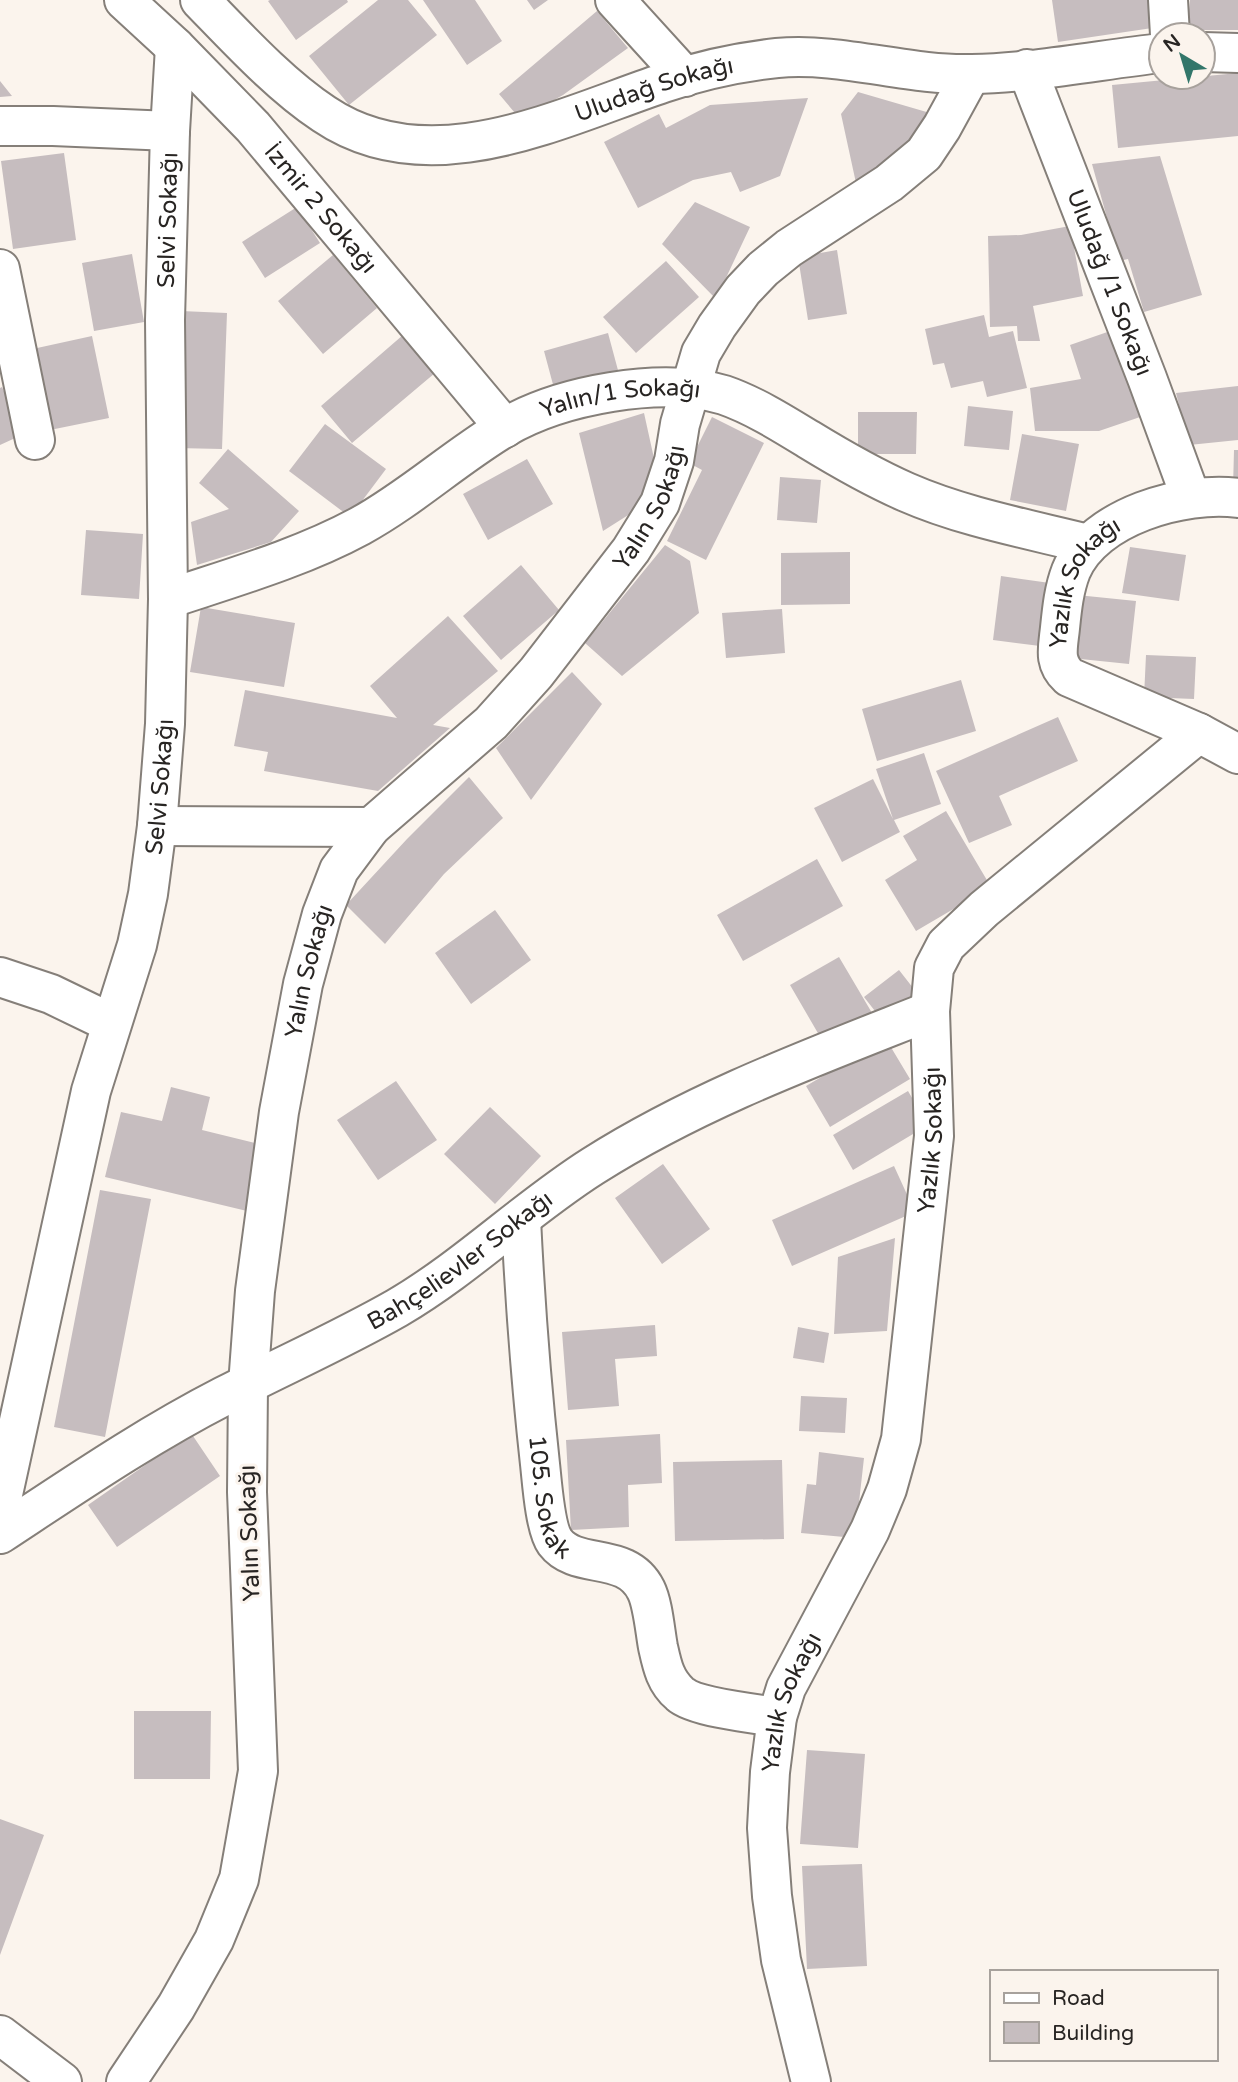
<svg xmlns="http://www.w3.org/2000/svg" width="1238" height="2082" viewBox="0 0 1238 2082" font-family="'Varela Round',sans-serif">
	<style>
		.building { fill: #c6bdbf }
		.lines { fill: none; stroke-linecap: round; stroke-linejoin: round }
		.minor-casing { stroke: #857f79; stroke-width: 42 }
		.minor { stroke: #fff; stroke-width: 38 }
		.labels { text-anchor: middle; stroke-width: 6; stroke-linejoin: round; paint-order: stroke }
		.street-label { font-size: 24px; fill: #282523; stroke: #fbf4ed }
	</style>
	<rect width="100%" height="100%" fill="#fbf4ed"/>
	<path class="building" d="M270 0H347L348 2 296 40 268 1Z
		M378 0H408L437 35 349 105 309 56Z
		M423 0H475L502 41 467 65Z
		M527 0H548L534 10Z
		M1052 0H1156L1159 27 1058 42Z
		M1190 0H1238V30H1187Z
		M597 11 628 48 563 95 520 119 499 94Z
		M1238 73V136L1118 148 1112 85Z
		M0 81 12 96 0 97Z
		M858 92 930 113 908 159 856 183 841 114Z
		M808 98 780 176 740 192 731 172 693 180 638 208 604 142 659 114 666 128 710 105Z
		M64 153 76 240 13 249 1 161Z
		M1160 156 1202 295 1144 312 1128 259 1119 261 1092 164Z
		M695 202 750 227 716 299 662 244Z
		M297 207 320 243 265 278 242 242Z
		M1070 226 1083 296 1033 306 1040 341H1018L1017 326 990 327 988 236 1021 235Z
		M837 250 847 314 808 320 798 257Z
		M132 254 144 322 94 331 82 263Z
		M333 255 377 308 323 354 278 301Z
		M666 261 699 297 636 353 603 317Z
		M181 311 227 313 222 449 176 448Z
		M984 315 989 337 1013 331 1027 388 987 397 983 381 951 388 944 363 933 365 925 329Z
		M1116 329 1146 415 1099 431H1035L1030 388 1081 379 1070 345Z
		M608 333 619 374 555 392 544 351Z
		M403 335 435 373 352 443 321 406Z
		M92 336 109 418 45 431 28 350Z
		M1238 386V440L1189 445 1176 393Z
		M2 387 24 434 0 445V388Z
		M968 406 1013 411 1009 450 964 446Z
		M858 412H917L916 454H858Z
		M644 413 657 472 633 512 603 531 579 433Z
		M712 417 764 443 706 560 667 541 702 470 689 463Z
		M325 424 386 469 350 517 289 471Z
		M1022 434 1079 444 1066 511 1010 500Z
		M228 449 299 511 271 542 197 565 191 522 229 509 199 483Z
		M1234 450H1238V488H1233Z
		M527 459 553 504 488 540 463 494Z
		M780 477 821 480 817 523 777 520Z
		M86 530 143 534 139 599 81 595Z
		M665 545 690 561 699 613 622 676 585 643Z
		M1130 547 1186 555 1179 601 1122 593Z
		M850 552V604L781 605V553Z
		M521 565 559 610 501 660 463 616Z
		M1001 576 1057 584 1048 647 993 640Z
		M1077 595 1136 601 1129 664 1071 658Z
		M201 607 295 623 284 687 190 672Z
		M782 609 785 653 726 658 722 613Z
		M448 616 498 671 433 725 450 728 378 791 264 771 268 752 234 746 245 690 397 718 370 686Z
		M1146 655 1196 657 1194 699 1144 697Z
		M572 672 602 704 531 800 496 748Z
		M961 680 976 731 877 761 862 709Z
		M1058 717 1078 761 999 796 1012 825 969 843 936 771Z
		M924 753 941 804 894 820 900 832 842 862 814 808 873 779 893 819 876 769Z
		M469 777 503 818 444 874 385 944 346 905 407 839Z
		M946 811 991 887 916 931 885 880 917 860 903 836Z
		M817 859 843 906 743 961 717 915Z
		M495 910 531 960 471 1004 435 953Z
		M839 957 875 1018 826 1047 790 985Z
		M899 970 917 993 882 1020 864 997Z
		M886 1039 910 1079 830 1127 806 1086Z
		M396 1081 437 1140 378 1180 337 1120Z
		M171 1087 210 1097 202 1130 263 1145 247 1211 105 1177 121 1112 162 1121Z
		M908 1091 928 1125 853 1170 833 1135Z
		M490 1107 541 1156 495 1204 444 1154Z
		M663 1164 710 1229 662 1264 615 1198Z
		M894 1166 915 1212 792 1266 772 1220Z
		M100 1190 151 1199 105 1437 54 1427Z
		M895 1238 887 1331 834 1334 838 1257Z
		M655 1325 657 1356 615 1359 619 1406 568 1410 562 1332Z
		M798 1327 829 1333 824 1363 793 1358Z
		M801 1396 847 1398 845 1433 799 1431Z
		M191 1433 220 1476 117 1547 88 1505Z
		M660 1434 662 1483 628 1485 629 1527 571 1530 566 1440Z
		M819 1452 864 1458 855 1538 801 1533 807 1484 816 1485Z
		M782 1460 784 1539 675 1541 673 1462Z
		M134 1711H211L210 1779H134Z
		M807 1750 865 1754 858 1848 800 1844Z
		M0 1819 44 1835 0 1955Z
		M862 1864 867 1966 807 1969 802 1866Z"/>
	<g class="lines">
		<defs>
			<g id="minor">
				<path id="s1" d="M124 0 175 47 253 127 505 428"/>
				<path id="s2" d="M200 0C237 38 280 85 324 114 429 185 559 118 663 83 699 71 739 62 777 58 842 52 907 76 972 74 1033 73 1099 60 1161 53"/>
				<path d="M615 0 685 77"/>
				<path d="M1168 0 1170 35"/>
				<path d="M1203 52 1238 53"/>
				<path id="s3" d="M1027 69 1147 378 1191 498"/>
				<path d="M0 126H53L170 131"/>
				<path d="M0 269 35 440"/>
				<path id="s4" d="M168 599C231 578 301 558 360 526 411 498 454 458 504 428 560 395 661 376 724 395 753 405 782 423 808 439 839 458 872 477 906 492 963 517 1028 529 1088 544"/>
				<path d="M1199 733 1238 754"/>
				<path d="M157 826 371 827"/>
				<path d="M0 977 51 994 111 1023"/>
				<path id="s5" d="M521 1219C525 1301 531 1382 540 1464 542 1482 545 1528 555 1542 577 1571 626 1550 646 1590 653 1604 655 1631 658 1647 662 1665 665 1681 680 1694 694 1707 756 1714 777 1717"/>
				<path id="s6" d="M0 1508 91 1091 137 945 148 894 157 826 165 724 168 599 165 320 170 131 175 47"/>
				<path id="s7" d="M0 1534C73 1486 146 1436 224 1396 282 1366 341 1340 397 1308 467 1267 525 1209 593 1166 699 1099 814 1057 930 1011"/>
				<path d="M0 2035 62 2082"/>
				<path id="s8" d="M126 2082 176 2007 214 1940 239 1879 258 1771 247 1492 248 1385 255 1291 279 1112 303 984 322 914 339 870 371 827 491 723 536 673 631 550 660 503 674 461 680 424 701 353 717 326 743 290 763 269 789 248 889 183 924 154 942 127 971 74"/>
				<path id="s9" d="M811 2082 781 1960 772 1896 767 1828 770 1772 777 1717 786 1688 870 1530 887 1489 901 1439 934 1136 930 1011 934 968 946 945 984 909 1199 733 1069 677C1053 662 1058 648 1060 628 1062 608 1064 589 1071 571 1094 516 1184 491 1238 498"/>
			</g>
		</defs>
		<use href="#minor" class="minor-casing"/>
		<use href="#minor" class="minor"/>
	</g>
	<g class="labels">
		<g class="street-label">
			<text dy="8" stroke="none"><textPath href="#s2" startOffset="513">Uludağ Sokağı</textPath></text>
			<text dy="8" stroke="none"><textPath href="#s1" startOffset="287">İzmir 2 Sokağı</textPath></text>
			<text dy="8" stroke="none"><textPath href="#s6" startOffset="1307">Selvi Sokağı</textPath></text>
			<text dy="8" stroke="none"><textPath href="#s3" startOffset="229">Uludağ /1 Sokağı</textPath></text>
			<text dy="8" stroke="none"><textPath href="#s4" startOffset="502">Yalın/1 Sokağı</textPath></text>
			<text dy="8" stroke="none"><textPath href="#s8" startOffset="1736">Yalın Sokağı</textPath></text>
			<text dy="8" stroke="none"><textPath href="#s9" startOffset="1752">Yazlık Sokağı</textPath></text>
			<text dy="8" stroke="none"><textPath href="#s6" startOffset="740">Selvi Sokağı</textPath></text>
			<text dy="8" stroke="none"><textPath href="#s8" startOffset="1148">Yalın Sokağı</textPath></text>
			<text dy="8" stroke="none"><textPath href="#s9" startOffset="976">Yazlık Sokağı</textPath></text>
			<text dy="8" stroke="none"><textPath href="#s7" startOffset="536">Bahçelievler Sokağı</textPath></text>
			<text dy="8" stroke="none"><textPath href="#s5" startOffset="280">105. Sokak</textPath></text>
			<text transform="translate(249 1533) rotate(-92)" y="8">Yalın Sokağı</text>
			<text dy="8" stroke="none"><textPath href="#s9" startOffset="388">Yazlık Sokağı</textPath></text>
		</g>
	</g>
	<rect x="990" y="1970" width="228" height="91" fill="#fbf4ed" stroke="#a7a19c" stroke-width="2"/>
	<rect x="1004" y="1993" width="35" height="10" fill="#ffffff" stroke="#a7a19c" stroke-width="2"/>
	<text x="1052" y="2005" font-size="21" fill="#282523">Road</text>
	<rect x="1004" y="2022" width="35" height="21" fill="#c6bdbf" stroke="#a7a19c" stroke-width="2"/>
	<text x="1052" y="2040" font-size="21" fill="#282523">Building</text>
	<g transform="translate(1182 56) rotate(322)"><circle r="33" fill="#fbf4ed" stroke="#a7a19c" stroke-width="2"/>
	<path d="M0-5L12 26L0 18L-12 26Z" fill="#32766a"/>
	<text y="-10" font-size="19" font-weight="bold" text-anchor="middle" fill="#282523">N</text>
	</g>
</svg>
